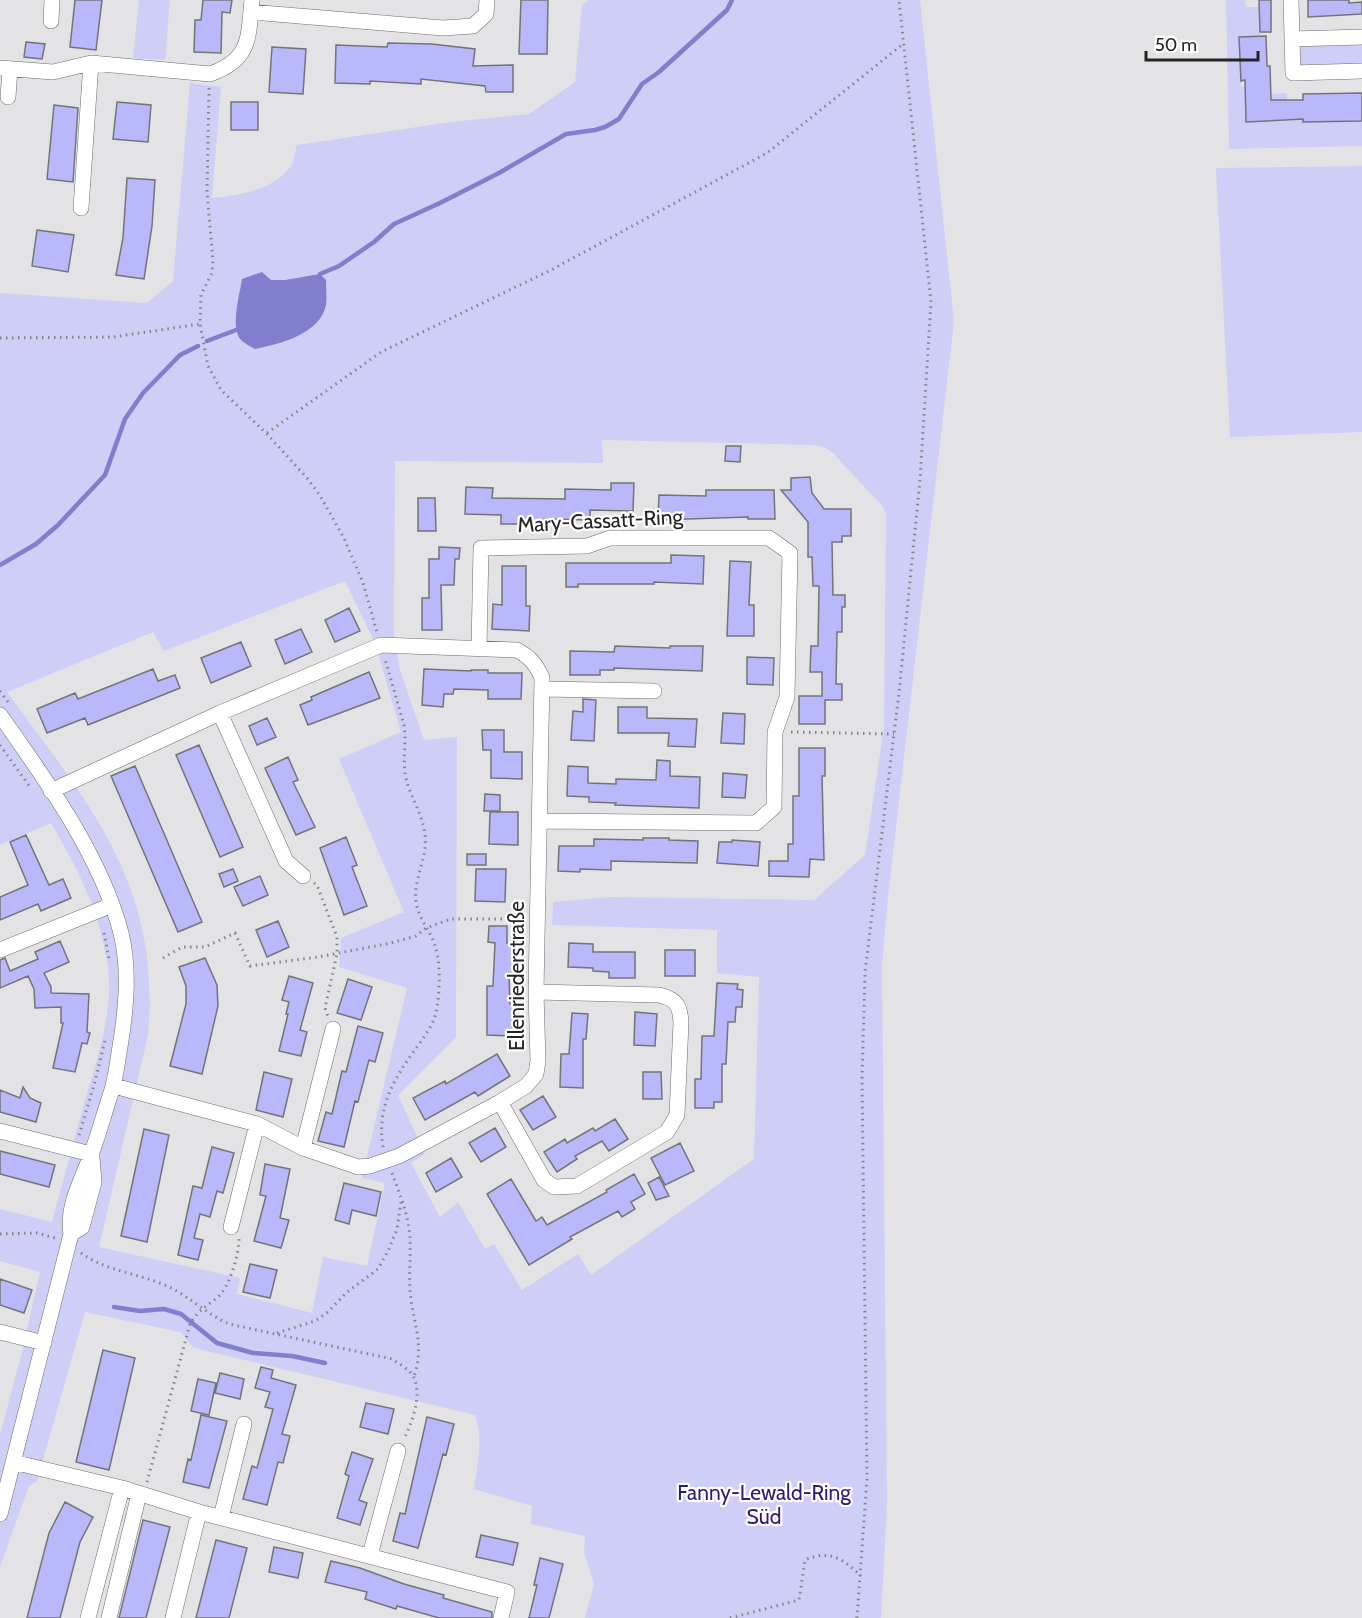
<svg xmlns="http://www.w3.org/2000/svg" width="1362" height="1618" viewBox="0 0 1362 1618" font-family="Cabin,sans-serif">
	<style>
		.green { fill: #cecef6; fill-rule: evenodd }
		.water { fill: #817ecd }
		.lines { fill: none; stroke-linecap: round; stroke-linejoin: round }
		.stream { stroke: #817ecd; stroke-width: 4.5 }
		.building { fill: #b9b8fb; stroke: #747477; stroke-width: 1.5 }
		.minor-casing { stroke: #6d6d70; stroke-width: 16 }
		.path { stroke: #848486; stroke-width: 3; stroke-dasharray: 1.5 4.5; stroke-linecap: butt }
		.minor { stroke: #fff; stroke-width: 15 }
		.labels { text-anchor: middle; stroke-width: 4.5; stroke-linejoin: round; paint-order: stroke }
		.street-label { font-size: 21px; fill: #242425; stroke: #fff }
		.park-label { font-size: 21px; fill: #2f1a77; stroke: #fff }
	</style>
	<rect width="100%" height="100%" fill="#e3e3e6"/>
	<path class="green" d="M139 0H170L165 60 133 58Z
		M589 0H920L954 321 888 897 882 965 887 1503 881 1618H585L594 1584 584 1552 585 1536 531 1524 532 1506 474 1489C477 1465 484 1437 475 1415L194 1348 180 1332 85 1312 37 1481 29 1486 0 1567V1435L22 1352 40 1272 0 1261V1209L52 1222C62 1185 72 1148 82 1111 95 1066 114 1015 108 967 100 912 79 871 51 823L0 845V293L147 303 173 281 190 83 221 87 212 198C238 196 278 189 292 164 294 159 295 151 297 145L451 122 529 114 575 82 582 5ZM320 275 236 318 241 292 271 280H285ZM602 440 813 445 824 447 832 452 883 507 886 513 884 727 865 855 814 900 610 897 553 902 552 925 717 930V973L759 977 754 1159 591 1275 578 1254 522 1290 494 1244 485 1249 458 1202 440 1217 411 1163 425 1154 398 1095 456 1037 457 737 424 740 400 670 394 638 395 461 603 463ZM345 581 375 643 401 732 339 759 404 912 341 938 339 967 407 988 362 1178 385 1183 367 1266 323 1257 312 1313 237 1294 240 1278 99 1247 148 1035C162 886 89 804 7 692L153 632 164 651Z
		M1226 0H1245L1246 7H1259L1260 36 1239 37 1240 63H1253L1241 75V86L1246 87V122L1272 121 1271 94 1287 93V120L1350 115V121H1362V146L1229 149Z
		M1362 39V69L1295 71V41Z
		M1362 166V432L1230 437 1216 168Z"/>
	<path class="water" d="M262 272 271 280H285L320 274 326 280C326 288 327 297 326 305 320 334 280 344 255 349 251 347 246 344 242 341 229 330 240 294 242 279Z"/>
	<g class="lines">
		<path class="stream" d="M320 274 339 266 374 242 394 224 440 203 499 173 566 134 595 130 605 127 619 119 642 84 659 72 727 10 732 0
			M207 341 236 330
			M0 565 36 544 58 525 105 475 125 419 143 393 180 355 198 346
			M114 1307 140 1311 164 1309 181 1314 217 1343 253 1353 292 1356 325 1363"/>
	</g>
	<path class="building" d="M75 0H102L96 50 70 47Z
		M203 0H232L230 13 222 12 221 53 194 52 195 20H201Z
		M521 0H548L547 54H519Z
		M1259 0H1271V32H1260Z
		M1308 0H1349V3L1362 2V14L1308 17Z
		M1266 36 1267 66H1270L1271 100H1303V94L1362 93V121L1303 122V119L1246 122 1245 80 1241 81 1239 37Z
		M26 42 45 44 42 59 24 57Z
		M388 43 432 44 475 49 473 66 513 65V92H486L485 86 421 79V84L370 81V84L335 83 336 45 387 47Z
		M272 47 306 49 303 94 269 92Z
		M117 102 151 105 148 142 113 139Z
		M231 102H258V130H231Z
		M54 105 78 108 73 182 47 179Z
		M127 178 155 180 152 226 144 279 116 275 123 238Z
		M37 230 74 235 68 272 32 266Z
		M726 446H741L740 462 725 461Z
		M810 477 812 493 824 509H851V536H842V542H832L833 595H845V607H842V632H837L836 684H842V700H825V724H799V696H822V672H810L811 646H818L819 586H813L812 557H808V522L781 490H791V478Z
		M611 483H634L633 511 590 510V520L544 519V524H501V515L465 514 466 487 493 488 492 498 565 499V489L611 490Z
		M706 490H774L775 519H748V517L658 520 659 495 706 496Z
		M418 498H435L436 531H418Z
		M439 547 460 548 459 559H455L454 585H441L442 630H422V598H429V559H439Z
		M671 555 704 556 703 584 654 582V584H578V587H566V563H671Z
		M730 561 751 562 749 605H754V636H727Z
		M502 566H526V606H530L529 631 492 629 493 604 502 605Z
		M349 608 360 631 335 642 325 620Z
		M301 629 312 652 285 664 275 640Z
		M241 642 251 666 211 683 201 658Z
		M615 646 670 648V646H703L702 671 614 668V670H600V675H570V651L614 652Z
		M747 657 774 658 773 685 747 684Z
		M153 669 158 681 175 675 180 688 88 725 85 718 47 733 37 709 75 693 78 699Z
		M424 669 471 671V670H488V673H522L521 699H488V690L454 689 453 694H444L443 707 422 705Z
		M369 672 380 698 308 725 300 705 312 700 311 697Z
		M583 699 596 700 594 741 571 740 573 711 583 712Z
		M618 707H647V718L697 719 695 747 668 746 669 733H618Z
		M723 713 745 714 744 744 721 743Z
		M267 718 276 737 257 745 249 726Z
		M482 730H504V752H522V779L491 778V750H483Z
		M199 745 243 847 220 857 176 755Z
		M799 748H825V776H822L824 860 810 859 809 877 769 876V861H788V844H793V796H799Z
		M288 757 298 780 293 782 315 827 296 835 265 768Z
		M657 760 670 761V776L700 777 699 808 615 805 616 803 589 802V797L567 796 568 766 588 767V783L616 784V779L656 780Z
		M135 766 202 922 178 932 111 776Z
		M723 773 747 775 745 798 722 797Z
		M485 794 500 795V811H484Z
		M490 812H518V845L489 844Z
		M26 835 49 885 63 879 71 898 41 911 38 904 0 920V897L28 885 10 842Z
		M346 837 357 865 352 867 367 906 344 915 320 848Z
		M643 838H669V840L698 841 697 863 611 861V870L580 869V872L558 871 559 846H594V839L643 840Z
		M732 840 760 842 758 866 717 863 719 842H732Z
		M467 854H486V865H467Z
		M233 869 238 881 224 887 219 874Z
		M476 869H506L505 902 475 901Z
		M260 876 268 895 243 906 234 887Z
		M278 921 289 947 267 957 256 930Z
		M489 926H507V943H516L515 974 509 973 510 1004H513L512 1036 487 1035V986H493L495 943 488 942Z
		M60 941 69 962 44 973 51 987V993L89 994 87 1032 90 1033 87 1044 82 1043 75 1072 53 1068 63 1023H61V1007L35 1008 34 989 28 976 0 988V960L5 958 10 971 38 959 35 952Z
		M569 943 593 944V952H635V978H609V972L593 971V968L568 967Z
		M665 950H695V976H665Z
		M205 958 217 985 218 1006 202 1074 170 1066 186 1004V986L179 967Z
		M289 976 313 983 300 1030 307 1032 301 1056 279 1051 288 1014H286L289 1002 282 1000Z
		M348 979 372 987 361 1020 337 1013Z
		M717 983 738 984 737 989 743 990 742 1007H736L735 1022H728L726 1064H722V1102H714V1108H695V1079H701L702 1036H714Z
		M635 1012 657 1014 655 1046 634 1045Z
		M572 1013 588 1014 586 1039H583V1088L560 1087 561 1054H569Z
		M358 1026 383 1033 375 1062 369 1060 358 1102 355 1101 344 1147 318 1141 326 1112 332 1114 342 1071 346 1072Z
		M497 1054 510 1076 478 1096 475 1092 425 1120 413 1098 445 1081 446 1084Z
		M264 1072 292 1079 283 1117 256 1110Z
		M643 1072H661L662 1099H643Z
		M23 1087 30 1098 41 1103 36 1122 0 1112V1090L20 1098Z
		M543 1096 556 1117 533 1130 520 1110Z
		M615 1119 628 1139 609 1151 602 1141 575 1156 577 1159 557 1172 544 1152 565 1139 567 1143 593 1128 595 1131Z
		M495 1128 506 1147 481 1162 469 1143Z
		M144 1129 169 1135 147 1242 121 1236Z
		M680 1143 694 1171 665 1185 651 1158Z
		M212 1147 234 1153 223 1193 217 1191 210 1217 200 1214 194 1238 203 1240 198 1260 178 1255 193 1186 202 1188Z
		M0 1151 55 1165 49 1187 0 1174Z
		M451 1158 462 1177 436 1192 426 1173Z
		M265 1164 290 1169 280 1218 289 1220 281 1248 254 1241 266 1196 260 1195Z
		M634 1174 645 1194 631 1202 635 1209 622 1217 618 1211 570 1237 572 1239 529 1265 487 1194 511 1179 536 1221 542 1217 547 1225 607 1192 606 1190Z
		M659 1177 669 1196 656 1200 648 1183Z
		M344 1183 381 1192 376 1216 352 1210 349 1224 335 1220Z
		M250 1264 277 1270 270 1298 243 1292Z
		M0 1279 32 1290 24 1313 0 1305Z
		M103 1350 135 1358 109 1470 76 1462Z
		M261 1367 273 1370 271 1378 296 1385 282 1434 290 1436 283 1463 278 1462 267 1505 243 1499 252 1466 257 1468 273 1409 265 1407 270 1392 255 1388Z
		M220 1373 244 1379 240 1399 215 1393Z
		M198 1379 216 1383 209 1415 191 1411Z
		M366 1403 394 1409 388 1434 360 1427Z
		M201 1415 227 1421 209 1488 183 1482 188 1459 191 1460Z
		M427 1417 454 1424 446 1455 443 1454 418 1548 393 1541 400 1513 405 1514Z
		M352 1452 373 1459 359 1500 367 1503 360 1525 337 1518 349 1476 345 1474Z
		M65 1502 93 1517 80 1542 60 1618H27L49 1533Z
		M143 1520 170 1527 146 1618H119Z
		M481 1535 518 1543 513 1565 476 1557Z
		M216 1540 247 1548 229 1618H196Z
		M274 1547 303 1553 298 1578 269 1572Z
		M540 1558 563 1564 549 1618H529L537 1585H534Z
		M331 1561 360 1568 404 1584 444 1595 443 1598 492 1612V1618H439L397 1606 396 1609 365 1599 367 1592 325 1582Z"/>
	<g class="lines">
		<defs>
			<path id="minor" d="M1291 0 1293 73 1362 71
				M251 12 443 28 473 26 486 14 487 0
				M51 21 52 0
				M1292 39 1362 37
				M0 68 53 72 91 63 210 74C251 59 248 39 252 0
				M8 97 10 69
				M81 208 91 63
				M479 648 481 548 587 546 610 538H769L790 553 787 697 775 732 774 807 756 823 541 821
				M543 689 654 691
				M220 713 286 861 303 876
				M0 715C46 780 101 856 121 933 130 970 126 1010 120 1047 117 1063 116 1080 110 1096 104 1114 99 1133 92 1152 83 1178 66 1206 71 1234L0 1514
				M51 791 220 713 381 645 517 650C530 657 536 664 542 678L536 992 538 1061 536 1074 526 1086 500 1102 399 1156 370 1166 358 1167 303 1148 257 1124 114 1086
				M0 950 112 905
				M500 1102 544 1180 554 1187 577 1186 667 1132 677 1115 681 1022C680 1005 676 999 659 995L536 992
				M0 1131 91 1154
				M303 1148 333 1029
				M231 1227 257 1124
				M71 1234 82 1227 94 1182 92 1157
				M0 1332 44 1343
				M13 1462 122 1488 199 1512 507 1592 501 1618
				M221 1517 244 1424
				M370 1555 398 1451
				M88 1618 122 1488
				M109 1618 139 1494
				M173 1618 199 1512"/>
		</defs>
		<use href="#minor" class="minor-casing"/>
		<path class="path" d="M209 88 207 192 213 261 212 273 201 295 200 324 208 366 221 390 267 434 307 478 319 494 344 538 363 583 377 632
			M0 338 113 337 200 324
			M267 433 381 352 551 270 767 153 903 44
			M0 691 8 702
			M791 732 894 734
			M0 745 30 787
			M314 883 317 885 337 937V954L325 1008 328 1016
			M104 933 109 959
			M163 958 182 947H205L235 933 250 966 318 957 391 943 416 936 426 928 451 919H523
			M79 1135 96 1078 105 1040
			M383 1147C376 1107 395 1077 417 1047 426 1034 435 1023 437 1007 440 988 441 961 434 943 429 929 418 917 416 902 413 879 428 858 425 835 423 815 411 798 406 779 402 761 407 742 404 725L385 659
			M392 1173C400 1195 409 1216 410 1239 411 1259 408 1280 411 1300 415 1327 424 1349 414 1376
			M0 1234 37 1233 55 1238
			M81 1253C106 1271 136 1273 165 1285 188 1295 206 1314 229 1324L392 1359C399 1364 411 1370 414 1378 422 1396 412 1423 404 1439
			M277 1333 315 1321 328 1312 346 1293 378 1269 389 1249 397 1229 401 1202
			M147 1482 190 1324C200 1308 205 1308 218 1297 230 1286 239 1254 239 1239
			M730 1618 799 1600 805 1560C830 1549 843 1559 861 1576
			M857 1618 867 1479 862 1079 865 972 899 693 920 480 931 302 899 0"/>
		<use href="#minor" class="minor"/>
	</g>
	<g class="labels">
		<g class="street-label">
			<text transform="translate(600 521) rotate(-3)" y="7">Mary-Cassatt-Ring</text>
			<text transform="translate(517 976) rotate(-90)" y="7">Ellenriederstraße</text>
		</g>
		<g class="park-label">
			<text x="764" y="1500">Fanny-Lewald-Ring<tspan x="764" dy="24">Süd</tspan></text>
		</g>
	</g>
	<path d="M1146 51v9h112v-9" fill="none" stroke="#242425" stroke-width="3"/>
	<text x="1155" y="51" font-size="18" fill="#242425" stroke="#ffffff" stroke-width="4.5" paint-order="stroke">50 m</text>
</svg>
